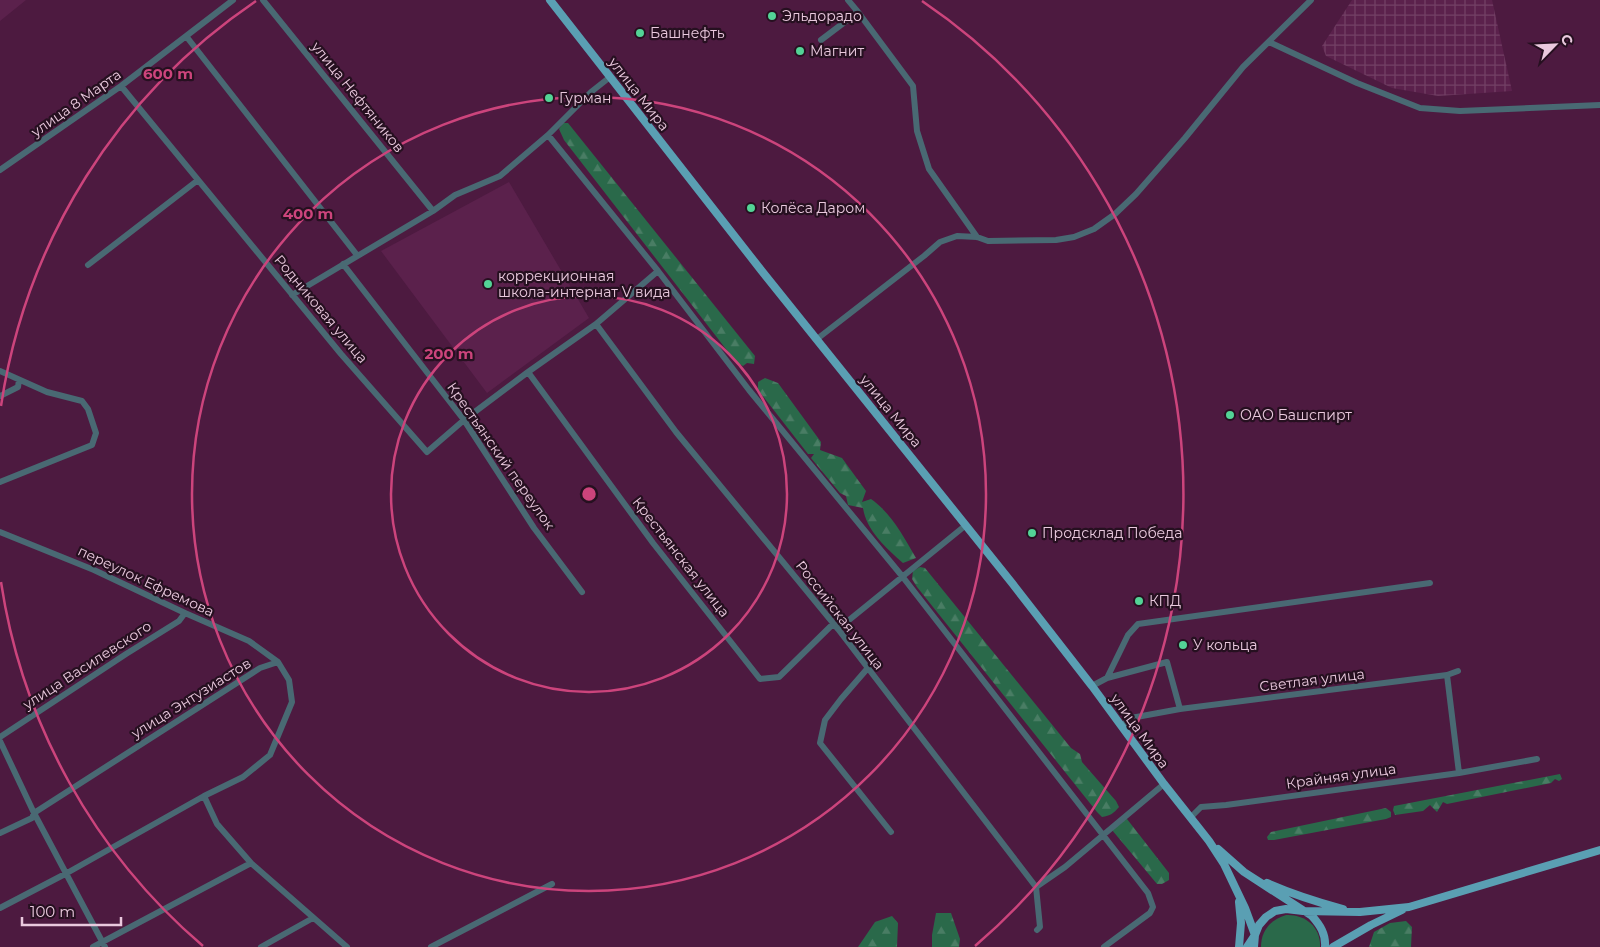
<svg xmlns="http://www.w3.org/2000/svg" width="1600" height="947" viewBox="0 0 1600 947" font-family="Montserrat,sans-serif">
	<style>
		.built { fill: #5b214c }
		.industrial { fill: url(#industrial-grid) }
		.green { fill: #2a694a }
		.forest { fill: url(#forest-firs) }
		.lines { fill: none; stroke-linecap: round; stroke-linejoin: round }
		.minor { stroke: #496973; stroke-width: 6 }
		.major { stroke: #5a9fb3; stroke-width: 8 }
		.ring { fill: none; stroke: #cc447c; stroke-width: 2.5 }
		.poi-dot { fill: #53d396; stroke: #261020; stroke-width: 2 }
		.labels { text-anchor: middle; stroke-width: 4.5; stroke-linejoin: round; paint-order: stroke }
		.poi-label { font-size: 14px; fill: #eac9de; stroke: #261020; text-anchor: start }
		.street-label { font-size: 14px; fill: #eac9de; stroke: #261020 }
		.centre { fill: #cc447c; stroke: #261020; stroke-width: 2.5 }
		.ring-label { font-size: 15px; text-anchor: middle; font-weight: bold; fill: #cc447c; stroke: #261020; stroke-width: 4.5; stroke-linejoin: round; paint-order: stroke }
	</style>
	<defs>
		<pattern id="industrial-grid" width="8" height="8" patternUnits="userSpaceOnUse" patternTransform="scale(1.25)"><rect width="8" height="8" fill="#5b214c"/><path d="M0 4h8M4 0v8" fill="none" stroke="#734065"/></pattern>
		<pattern id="forest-firs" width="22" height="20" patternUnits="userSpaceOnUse" patternTransform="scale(1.25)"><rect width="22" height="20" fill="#2a694a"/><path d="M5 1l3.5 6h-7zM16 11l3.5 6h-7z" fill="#497d64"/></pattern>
	</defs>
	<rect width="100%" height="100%" fill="#4d1a40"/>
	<path class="built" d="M0 0H26L0 21Z
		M509 182 589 318 487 393 381 251Z"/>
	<path class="industrial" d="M1352 0H1492L1512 91 1438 96 1392 88 1326 56 1322 46Z"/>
	<path class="green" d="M1286 915C1305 914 1321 927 1320 947H1261C1261 931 1270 920 1286 915Z"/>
	<path class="forest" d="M563 123H568L755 356 754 364 747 363 743 366 736 362 564 140 559 129Z
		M765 378 778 383 821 442 820 450 842 458 866 491 862 502 871 499C892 514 903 536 916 558L903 563C887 549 866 530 863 508L848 505 846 496 840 493 811 458 814 454H808L758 390V382Z
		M920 567 925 568 1071 748 1080 754 1082 762 1116 801 1119 807C1114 813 1110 816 1102 817L1097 812 917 587 912 579 913 571Z
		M1560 774 1562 779 1559 781 1555 779 1551 783 1447 804 1443 802 1437 812 1430 805 1423 811 1395 815 1393 810 1394 806Z
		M1386 808 1391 812V817L1386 819 1274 840H1268L1267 837 1271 832Z
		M1123 817 1127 819 1169 873V880L1162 884H1157L1112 830Z
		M936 913H951L960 939 959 947H932V935Z
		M892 916 898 923 897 947H858L875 922Z
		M1406 921 1412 927 1411 947H1369L1374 932 1390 923Z"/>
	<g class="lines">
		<path class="minor" d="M263 0 433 211
			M858 12 913 86 917 131 929 169 977 237
			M186 36 357 255
			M821 40 858 12 848 0
			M1269 42 1357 83 1420 108 1460 111 1600 105
			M121 86 341 354 427 452 464 420 528 372 596 324 658 271
			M548 135 658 271 749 390 902 576 1148 893 1153 907 1150 913 1104 947
			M0 170 121 86 233 0
			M343 264 464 420 534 528 582 592
			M88 265 198 180
			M292 295 433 211 455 195 500 176 548 135 591 92 610 77
			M596 324 676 432 838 629 1036 887 1040 927 1037 930
			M817 339 924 256 940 242 957 236 977 237 988 241 1056 240 1074 237 1094 229 1115 214 1136 194 1185 138 1243 67 1311 0
			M0 371 47 392 82 401 88 409 96 433 92 445 0 482
			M528 372 653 543 760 679 779 677 833 624
			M0 396 18 387 19 380
			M0 532 94 570 185 613 249 641 278 662 289 680 292 702 270 755 243 777 204 796 67 873 0 908
			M838 629 966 525
			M867 669 841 699 825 720 820 743 891 832
			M1447 675 1459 773
			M1107 678 1167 662 1180 709 1131 718 1122 726
			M1092 686 1107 678 1128 635 1138 624 1430 583
			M1180 709 1447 675 1458 671
			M0 737 126 654 179 621 185 613
			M0 741 34 813 105 947
			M204 796 217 824 251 863 347 947
			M1190 818 1201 807 1226 805 1459 773 1537 759
			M0 833 32 818 34 813 260 668 278 662
			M1036 887 1065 867 1164 784
			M93 947 251 863
			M261 947 313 918
			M431 947 552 884"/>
		<path class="major" d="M550 0 761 270 1012 583 1092 686 1164 784 1209 841 1224 864 1245 908 1255 935 1254 947
			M1218 849 1244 872 1312 916C1320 925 1326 934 1325 947
			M1267 883C1292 894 1317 902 1343 909
			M1239 902 1241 923 1239 947
			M1247 947 1255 935 1259 925 1266 917 1275 911 1286 909 1303 911 1360 912 1409 907 1600 850
			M1333 947 1371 925 1402 910"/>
	</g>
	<g class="ring">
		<circle cx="589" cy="494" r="198"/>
		<circle cx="589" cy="494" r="397"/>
		<path d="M203 946A595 595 0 0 1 1 582M1 406A595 595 0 0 1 256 1M922 1A595 595 0 0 1 975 946"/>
	</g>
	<g class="poi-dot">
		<circle cx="772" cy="16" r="5"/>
		<circle cx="640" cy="33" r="5"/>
		<circle cx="800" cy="51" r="5"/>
		<circle cx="549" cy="98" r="5"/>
		<circle cx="751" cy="208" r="5"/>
		<circle cx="488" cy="284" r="5"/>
		<circle cx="1230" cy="415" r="5"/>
		<circle cx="1032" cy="533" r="5"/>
		<circle cx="1139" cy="601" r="5"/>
		<circle cx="1183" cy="645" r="5"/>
	</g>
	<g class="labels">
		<g class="poi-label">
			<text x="782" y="21">Эльдорадо</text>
			<text x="650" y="38">Башнефть</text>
			<text x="810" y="56">Магнит</text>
			<text x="559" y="103">Гурман</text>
			<text x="761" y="213">Колёса Даром</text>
			<text x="498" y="281">коррекционная<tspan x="498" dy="16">школа-интернат V вида</tspan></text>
			<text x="1240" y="420">ОАО Башспирт</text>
			<text x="1042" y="538">Продсклад Победа</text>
			<text x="1149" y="606">КПД</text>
			<text x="1193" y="650">У кольца</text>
		</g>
		<g class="street-label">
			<text transform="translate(639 94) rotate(52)" y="5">улица Мира</text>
			<text transform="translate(358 97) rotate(51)" y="5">улица Нефтяников</text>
			<text transform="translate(76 103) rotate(-35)" y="5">улица 8 Марта</text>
			<text transform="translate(321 309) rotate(50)" y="5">Родниковая улица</text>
			<text transform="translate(891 411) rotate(51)" y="5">улица Мира</text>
			<text transform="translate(501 456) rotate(55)" y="5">Крестьянский переулок</text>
			<text transform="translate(681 557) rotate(52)" y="5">Крестьянская улица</text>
			<text transform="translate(146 581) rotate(25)" y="5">переулок Ефремова</text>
			<text transform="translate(840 615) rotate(52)" y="5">Российская улица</text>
			<text transform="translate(87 665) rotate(-33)" y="5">улица Василевского</text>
			<text transform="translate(1312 680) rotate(-7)" y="5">Светлая улица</text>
			<text transform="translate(191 698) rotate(-32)" y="5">улица Энтузиастов</text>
			<text transform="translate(1140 731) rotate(54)" y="5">улица Мира</text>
			<text transform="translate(1341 776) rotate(-8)" y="5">Крайняя улица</text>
		</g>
	</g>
	<circle cx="589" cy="494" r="8" class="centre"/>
	<g class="ring-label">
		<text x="168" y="79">600 m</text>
		<text x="308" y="219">400 m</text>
		<text x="449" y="359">200 m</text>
	</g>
	<g transform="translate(1555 45) rotate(66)" stroke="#261020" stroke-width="4" paint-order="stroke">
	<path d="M0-4L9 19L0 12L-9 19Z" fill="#eac9de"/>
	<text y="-8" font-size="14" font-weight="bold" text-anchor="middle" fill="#eac9de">С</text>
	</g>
	<path d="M22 917v8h99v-8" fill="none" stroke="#eac9de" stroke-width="2.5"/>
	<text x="30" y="917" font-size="15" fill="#eac9de" stroke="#261020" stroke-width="4" paint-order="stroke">100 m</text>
</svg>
